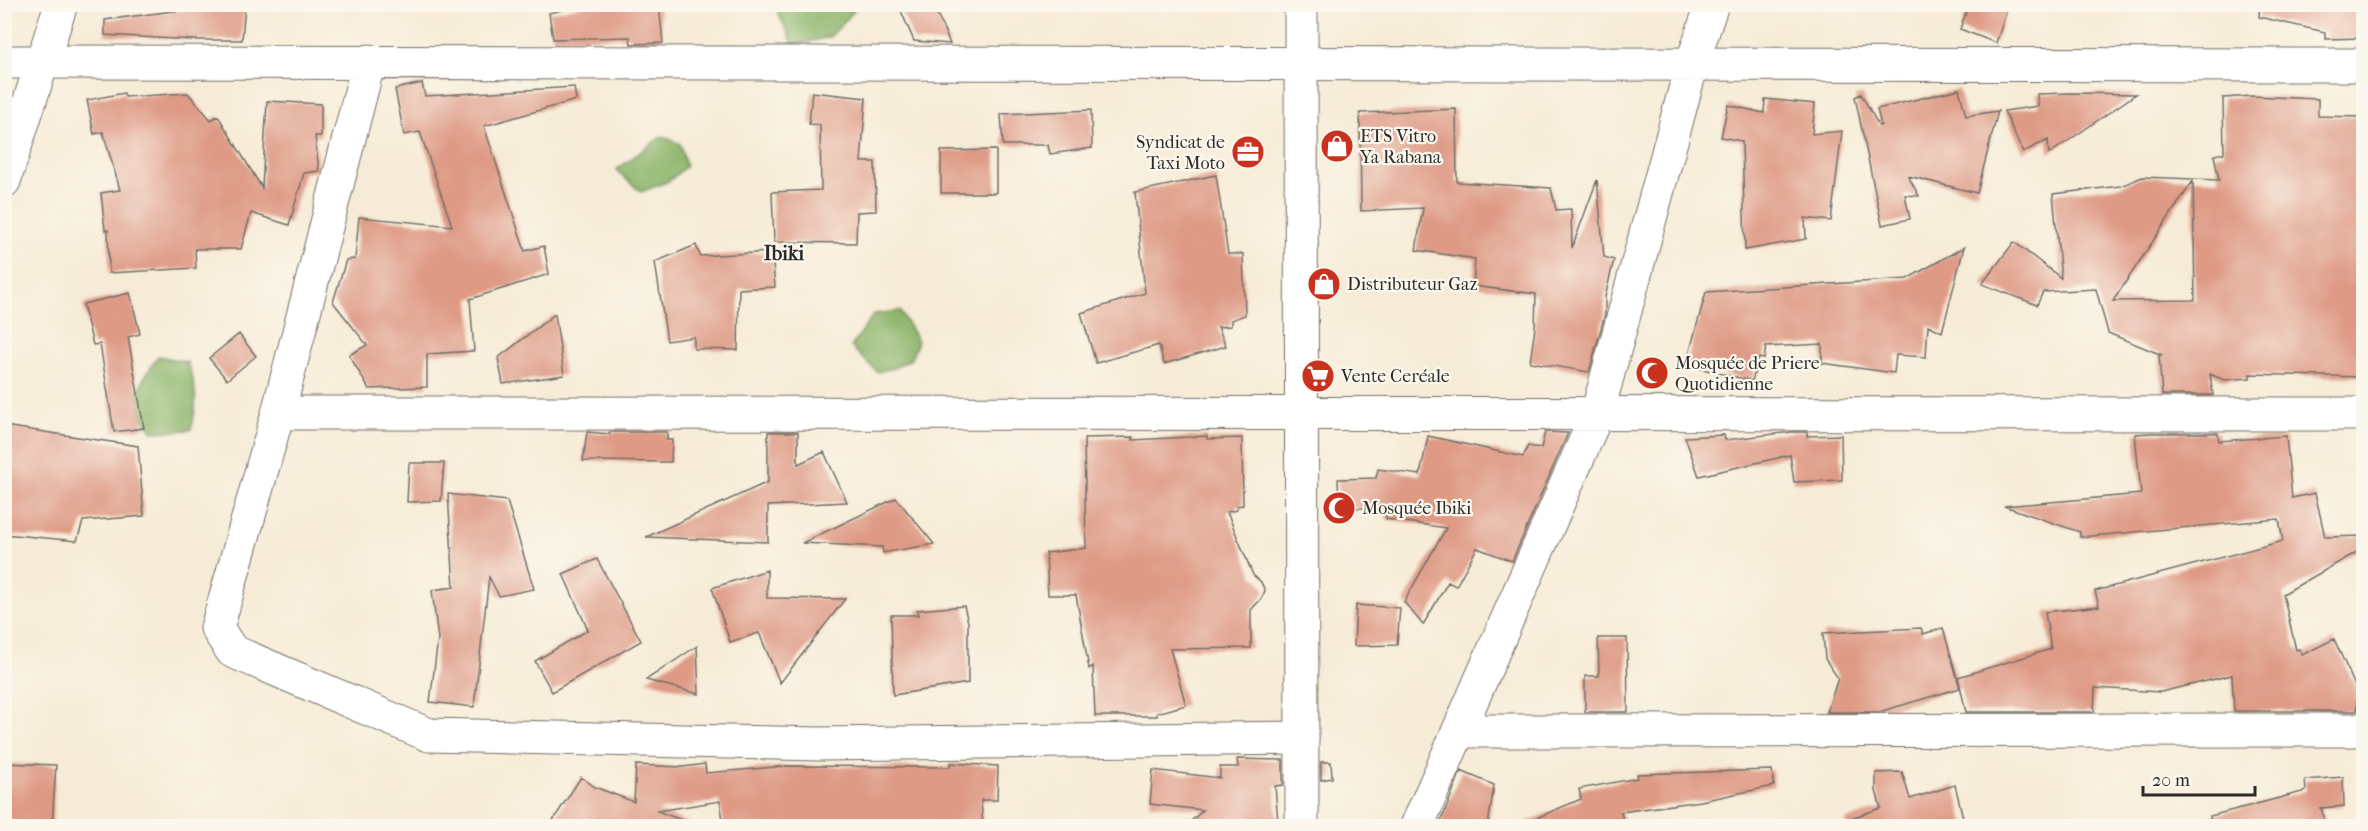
<svg xmlns="http://www.w3.org/2000/svg" width="2368" height="831" viewBox="0 0 2368 831" font-family="'IM FELL French Canon',serif">
	<style>
		.forest { fill: #8eb66c; stroke: #5c704c; stroke-width: 1.5 }
		.building { fill: #de9a85; fill-rule: evenodd }
		.lines { fill: none; stroke-linecap: round; stroke-linejoin: round }
		.minor-casing { stroke: #726e67; stroke-width: 35 }
		.tertiary-casing { stroke: #726e67; stroke-width: 35 }
		.primary-casing { stroke: #726e67; stroke-width: 35 }
		.minor { stroke: #fff; stroke-width: 33 }
		.tertiary { stroke: #fff; stroke-width: 33 }
		.primary { stroke: #fff; stroke-width: 33 }
		.labels { text-anchor: middle; stroke-width: 4.5; stroke-linejoin: round; paint-order: stroke }
		.poi-label { font-size: 18px; fill: #2b2b2b; stroke: #fbf7ec; text-anchor: start }
		.neighbourhood-label { font-size: 20px; font-weight: bold; fill: #2b2b2b; stroke: #fbf7ec }
	</style>
	<rect width="100%" height="100%" fill="#fbf7ec"/>
	<filter id="ink" filterUnits="userSpaceOnUse"><feTurbulence type="fractalNoise" baseFrequency=".0167" numOctaves="2"/><feDisplacementMap in="SourceGraphic" scale="12" xChannelSelector="R" yChannelSelector="G"/><feConvolveMatrix kernelMatrix="1 2 1 2 8 2 1 2 1" color-interpolation-filters="sRGB"/></filter>
	<filter id="wash" filterUnits="userSpaceOnUse"><feTurbulence type="fractalNoise" baseFrequency=".008" numOctaves="4" result="noise"/><feDisplacementMap in="SourceGraphic" scale="24" xChannelSelector="R" yChannelSelector="G"/><feGaussianBlur stdDeviation="1.35" result="paint"/><feColorMatrix in="noise" values="0 0 0 0 0 0 0 0 0 0 0 0 0 0 0 0 0 1.4 0 .05"/><feComposite in="paint" operator="in"/></filter>
	<g filter="url(#wash)">
		<rect width="100%" height="100%" fill="#f6ebd6"/>
		<path class="forest" d="M781 4 837 5 855 10 830 37 794 45 778 13Z
			M662 136 680 144 686 166 669 181 641 192 616 170Z
			M900 311 918 341 911 359 894 368 877 372 851 347 874 314Z
			M158 356 187 362C197 388 198 403 191 430L153 432 133 404 144 378Z"/>
		<g id="blocks">
			<path class="building" d="M226 4H245L242 40H193L105 35V20Z
				M588 4H659L663 43 631 44 630 37 553 39 549 13Z
				M898 4H933L950 44 914 41Z
				M1969 4H2009L1996 43 1960 29Z
				M2260 4H2364V38L2325 39V32L2259 17Z
				M422 83 425 96 574 87 576 100 484 126 525 251 544 246 549 274 470 299 474 351 427 354V387L369 389 349 355 367 345 333 302 346 260 355 259 359 217 452 226 420 132 404 135 395 89Z
				M1959 89 1966 116 1998 111 1977 193 1908 176 1919 196 1905 195 1910 219 1882 225 1855 97 1861 94 1879 126 1881 125 1877 109Z
				M812 92 866 98 861 162H875L876 211 857 212 856 243 774 242 772 192 821 190 820 125 809 124Z
				M124 93 125 97 188 93 211 120 218 116 262 188 267 101 321 104V136H315L319 171 304 173 289 225 251 213 241 249H195L196 268 109 273 108 230H105L101 193 120 190 103 132 94 134 87 100Z
				M2072 93 2136 94 2049 154 2048 140 2023 152 2004 111 2038 106 2037 94Z
				M2252 96 2318 99V116L2364 117V326L2361 377 2250 374V378L2224 380 2210 374 2213 395H2162L2159 355H2162L2108 333 2096 289 2043 292 2037 305 1982 284 2014 242 2061 278 2053 194 2121 186 2142 177 2219 180 2214 155 2224 153 2223 98ZM2193 181 2195 300 2113 301Z
				M1765 99 1815 104 1812 134 1842 131 1831 221 1805 218 1806 239 1745 250 1742 141 1721 137 1728 105 1764 113Z
				M1456 109 1457 182 1551 188 1556 210 1571 209 1572 248 1597 180 1604 257 1614 260 1605 297V314L1589 372 1530 362 1535 328 1536 294 1473 286 1475 259 1416 250 1423 208 1361 211 1360 113Z
				M1091 110 1092 148 1050 154 1048 145H1003L1001 114Z
				M996 150V193H941V151Z
				M1216 175 1228 254H1243L1245 315 1231 320V326L1218 327 1226 346 1164 364 1159 345 1096 363 1081 313 1145 293 1135 192Z
				M696 245 700 256 772 252 775 287 739 289 738 350 694 349V337L667 341 655 262Z
				M1964 247 1942 332 1928 325 1926 357 1896 355 1894 373 1822 363V344L1766 347 1764 359 1759 358 1752 381 1686 365 1706 292 1907 279Z
				M130 293 140 334 128 337 144 428 114 432 100 344 93 345 83 304Z
				M555 314 564 375 503 384 498 358Z
				M239 334 256 356 227 380 209 358Z
				M4 426 138 446 144 516 83 521 77 541 4 534Z
				M587 432 610 434V432H667V440H672L671 462 583 461Z
				M768 432H798V464L824 452 847 502 768 506V542L646 537 768 482Z
				M1545 432 1568 433 1512 561 1477 548 1456 586 1448 582 1423 625 1404 602 1446 528 1386 519 1387 508H1339L1338 479 1376 478 1378 469 1420 475 1428 436 1523 457 1528 446 1541 448Z
				M1792 432H1807V436L1841 435 1842 480 1794 482 1790 455 1699 476 1685 437 1724 435 1725 440Z
				M2150 433H2218L2219 441 2286 436 2292 498 2315 493 2325 537 2364 536V548L2283 594 2296 650 2299 649 2302 655 2334 639 2356 688 2357 711H2234L2232 675 2161 692 2095 688 2094 712H1966L1958 677 2051 649 2045 612 2099 606 2095 591 2283 541 2279 519 2080 537V532L2004 506 2141 494 2135 434Z
				M1207 436V439L1242 438 1243 505 1236 506 1237 510 1227 512 1253 575 1261 582 1265 591 1261 599 1251 610V648L1170 649 1186 705 1157 713V716H1095L1093 666 1089 669 1076 595H1048L1046 553 1086 548 1084 438 1133 437V440Z
				M409 463H444L441 501 407 502Z
				M448 494 507 501 534 589 499 596 489 577 474 707 430 702 438 639 432 590 454 587Z
				M896 498 934 544 883 553 882 547 802 543Z
				M597 559 641 641 552 692 535 661 588 630 563 574Z
				M767 570V598L845 599 780 683 759 633 730 642 712 588Z
				M1356 605 1400 608 1397 645 1354 646Z
				M964 606 968 622V683L893 695 891 615H918L917 610Z
				M1921 628 1923 634 1943 628 1960 688 1879 712H1827L1838 678 1825 659 1823 633Z
				M1598 638H1627L1628 712H1585V676H1599Z
				M697 646 699 694 646 680Z
				M1237 759 1283 760V785L1275 786 1278 822 1186 826 1203 810 1150 804 1153 770 1220 778V767H1238Z
				M1321 762H1331L1332 778 1321 780Z
				M4 763 56 765 52 826H4Z
				M950 763 998 766 997 800H981L983 826H724L720 801 657 811 692 824 691 826 550 825 581 777 595 787 634 802 636 765 683 767 705 764 706 773 787 766 950 767Z
				M1772 770 1774 786 1701 801 1621 812 1623 821 1593 826H1517L1581 799 1579 789 1638 778 1637 774Z
				M1461 771 1494 785 1488 826H1439Z
				M1902 772 1910 799 1955 785 1965 826H1846L1845 820 1881 808 1876 791V773Z
				M2343 777 2344 806 2321 808 2327 826H2211L2210 816 2306 791 2305 780Z"/>
		</g>
	</g>
	<g filter="url(#ink)">
		<use href="#blocks" fill-opacity="0" stroke="#726e67" stroke-width="1.5"/>
		<g class="lines">
			<defs>
				<path id="minor" d="M369 61 278 413 217 628 232 651 429 735 819 744 1302 738
					M4 62 2364 65
					M278 413 2364 414
					M1459 731 2364 730
					M1417 826 1597 414 1692 64 1712 4"/>
				<path id="tertiary" d="M1301 4 1302 826"/>
				<path id="primary" d="M4 181 61 4"/>
			</defs>
			<use href="#minor" class="minor-casing"/>
			<use href="#tertiary" class="tertiary-casing"/>
			<use href="#primary" class="primary-casing"/>
			<use href="#minor" class="minor"/>
			<use href="#tertiary" class="tertiary"/>
			<use href="#primary" class="primary"/>
		</g>
	</g>
	<defs>
		<symbol id="shop-disc" viewBox="-11 -11 22 22"><circle r="9.5" fill="#c8321e" stroke="#fbf7ec"/><path d="M-5-2.5h2.3a2.7 3.5 0 0 1 5.4 0H5L5.5 6h-11ZM-1.5-2.5h3a1.5 2.3 0 0 0-3 0Z" fill="#fff"/></symbol>
		<symbol id="office-disc" viewBox="-11 -11 22 22"><circle r="9.5" fill="#c8321e" stroke="#fbf7ec"/><path d="M-6-3h4V-5.5h4V-3h4V5H-6ZM-1-4.5V-3h2v-1.5ZM-6 0V1H6V0Z" fill="#fff"/></symbol>
		<symbol id="mosque-disc" viewBox="-11 -11 22 22"><circle r="9.5" fill="#c8321e" stroke="#fbf7ec"/><path d="M3.5-4.9A6 6 0 1 0 3.5 4.9A5 5 0 1 1 3.5-4.9Z" fill="#fff"/></symbol>
		<symbol id="supermarket-disc" viewBox="-11 -11 22 22"><circle r="9.5" fill="#c8321e" stroke="#fbf7ec"/><path d="M-6-5.5h2.5l.6 2H6L4.5 2H-2.5L-4.4-4H-6ZM-1.5 3.2a1.3 1.3 0 1 0 .1 0ZM3 3.2a1.3 1.3 0 1 0 .1 0Z" fill="#fff"/></symbol>
	</defs>
	<g fill-rule="evenodd">
		<use href="#shop-disc" x="1318" y="127" width="38" height="38"/>
		<use href="#office-disc" x="1229" y="133" width="38" height="38"/>
		<use href="#shop-disc" x="1305" y="265" width="38" height="38"/>
		<use href="#mosque-disc" x="1633" y="354" width="38" height="38"/>
		<use href="#supermarket-disc" x="1299" y="357" width="38" height="38"/>
		<use href="#mosque-disc" x="1320" y="489" width="38" height="38"/>
	</g>
	<g class="labels">
		<g class="poi-label">
			<text x="1360" y="142">ETS Vitro<tspan x="1360" dy="21">Ya Rabana</tspan></text>
			<text x="1225" y="148" text-anchor="end">Syndicat de<tspan x="1225" dy="21">Taxi Moto</tspan></text>
			<text x="1347" y="290">Distributeur Gaz</text>
			<text x="1675" y="369">Mosquée de Priere<tspan x="1675" dy="21">Quotidienne</tspan></text>
			<text x="1341" y="382">Vente Ceréale</text>
			<text x="1362" y="514">Mosquée Ibiki</text>
		</g>
		<g class="neighbourhood-label">
			<text x="784" y="260">Ibiki</text>
		</g>
	</g>
	<rect width="2368" height="831" fill="none" stroke="#fbf7ec" stroke-width="24"/>
	<path d="M2143 786v9h112v-9" fill="none" stroke="#2b2b2b" stroke-width="3"/>
	<text x="2152" y="786" font-size="18" fill="#2b2b2b" stroke="#fbf7ec" stroke-width="4.5" paint-order="stroke">20 m</text>
</svg>
